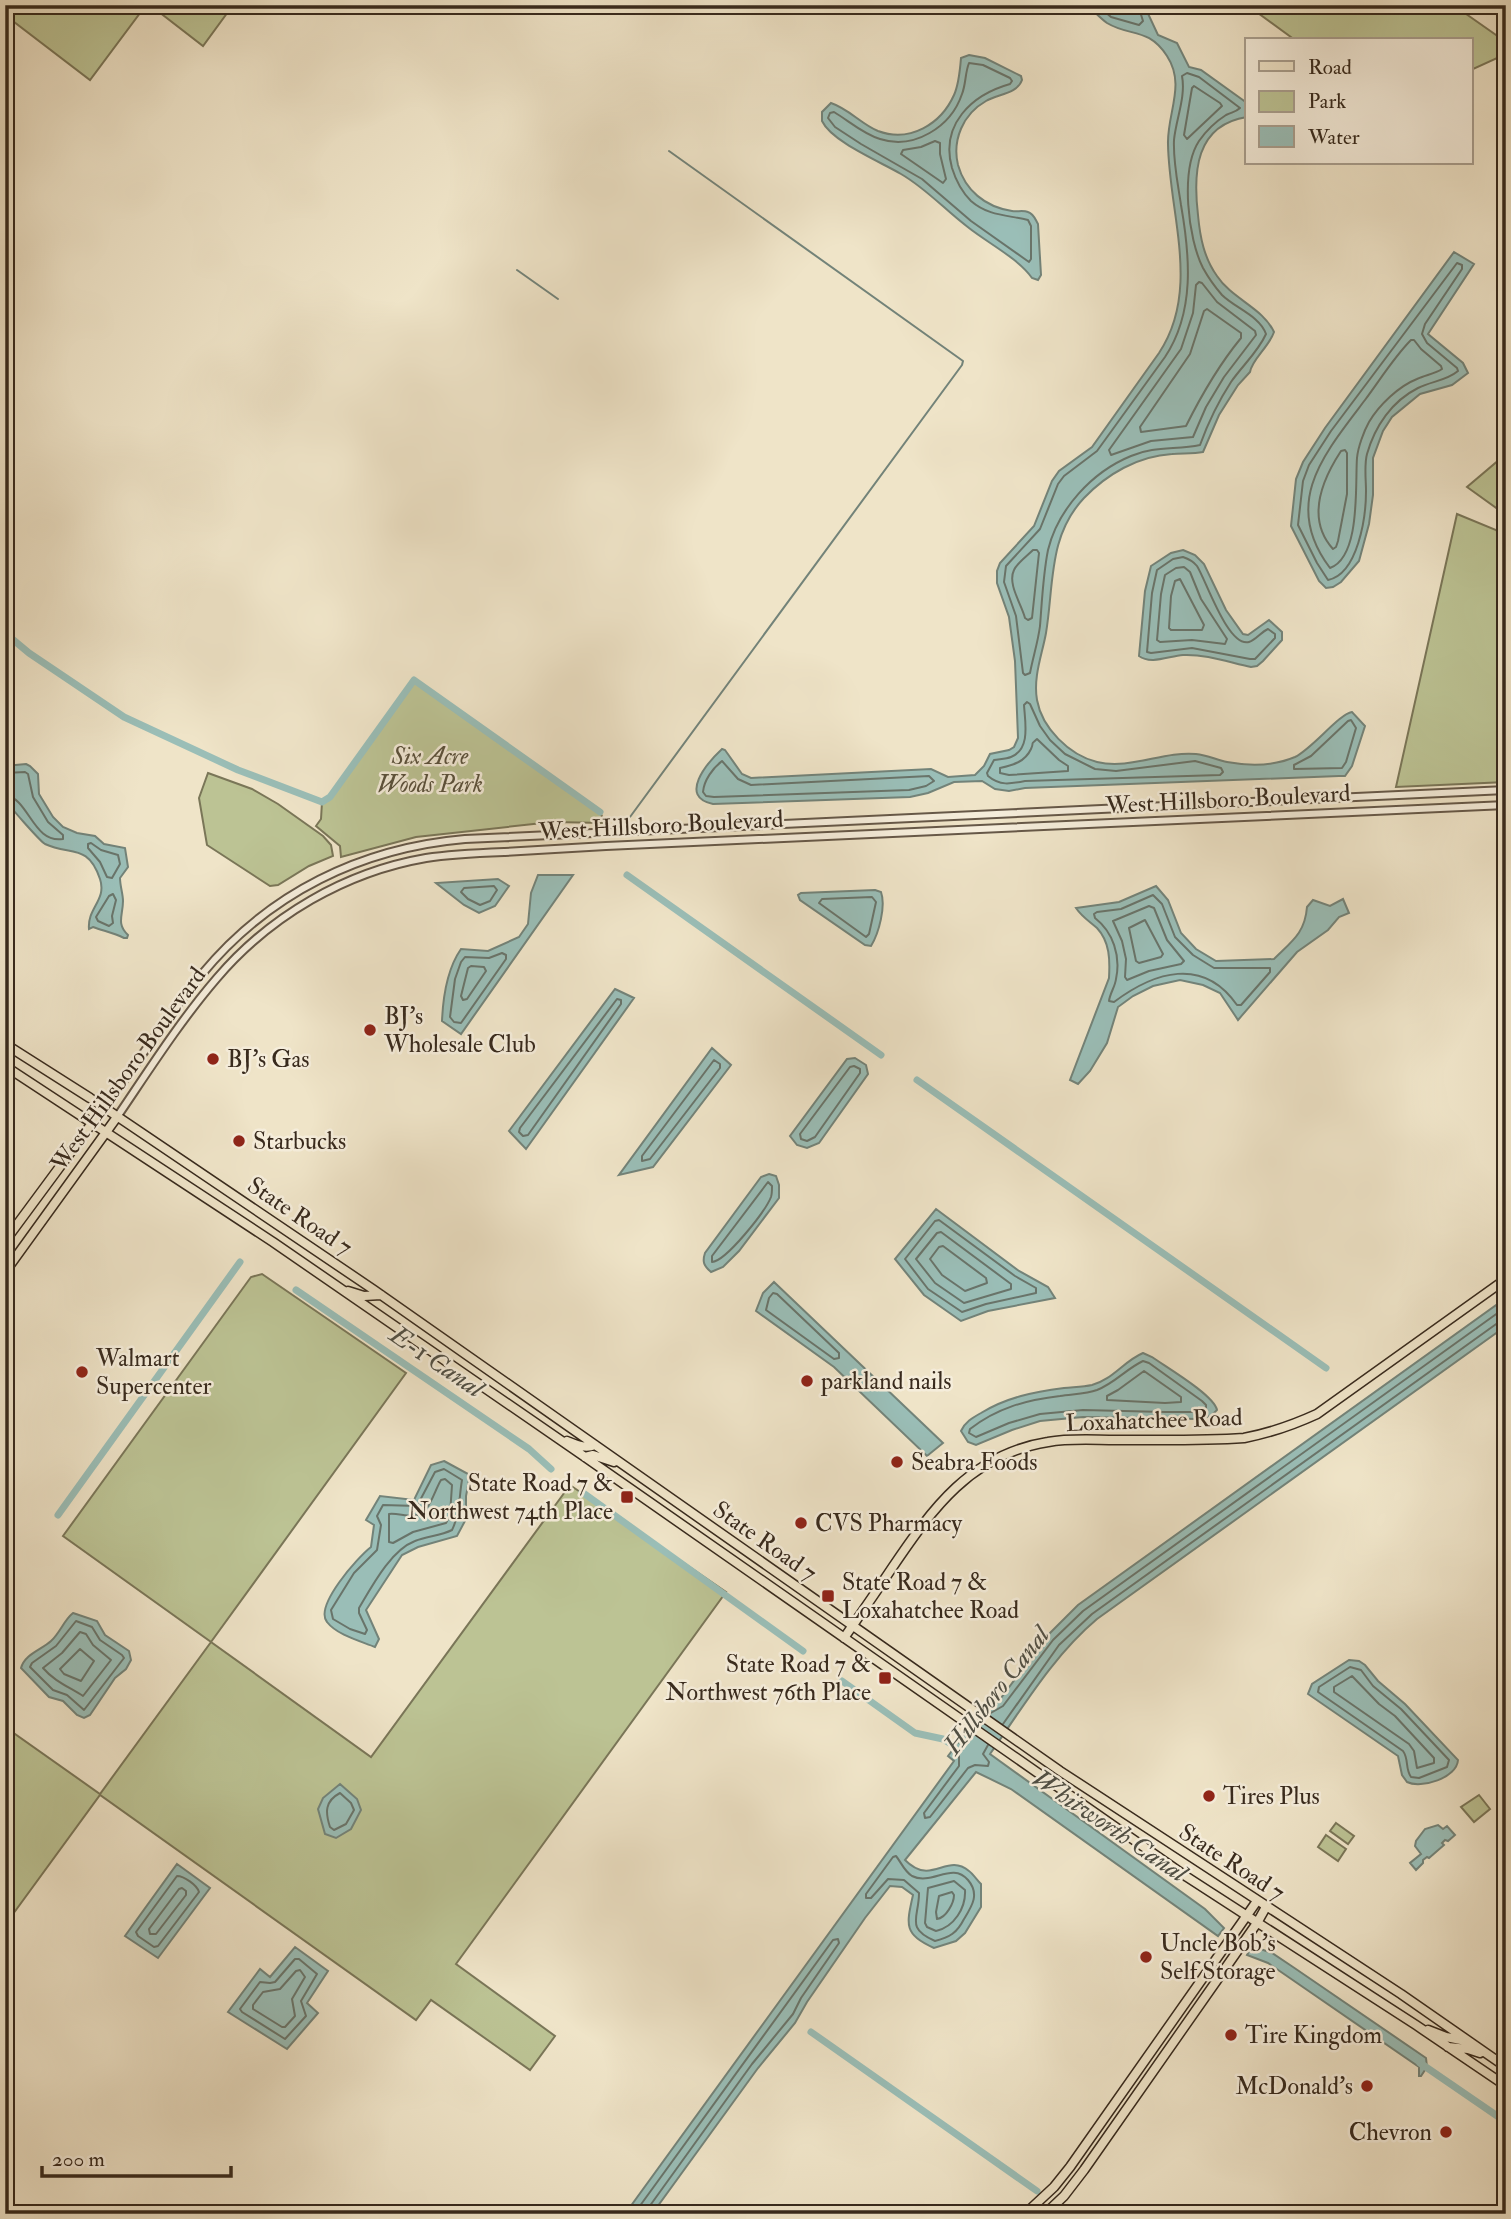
<svg xmlns="http://www.w3.org/2000/svg" width="1511" height="2219" viewBox="0 0 1511 2219" font-family="'IM FELL Double Pica',serif">
	<style>
		.green { fill: #bcc394; stroke: #7a7658; stroke-width: 2 }
		.water { fill: #9abeb7; stroke: #738379; stroke-width: 2 }
		.lines { fill: none; stroke-linecap: round; stroke-linejoin: round }
		.shore { stroke: #69746a; stroke-width: 2 }
		.stream { stroke: #738379; stroke-width: 2 }
		.canal { stroke: #9abeb7; stroke-width: 7 }
		.minor-casing { stroke: #665848; stroke-width: 10 }
		.major-casing { stroke: #382a1d; stroke-width: 11 }
		.minor { stroke: #f5eddb; stroke-width: 6 }
		.major { stroke: #efe4c8; stroke-width: 8 }
		.poi-dot { fill: #8f2418; stroke: #f5eddb; stroke-width: 2.5 }
		.labels { text-anchor: middle; stroke-width: 5; stroke-linejoin: round; paint-order: stroke }
		.park-label { font-size: 24px; font-style: italic; fill: #59503b; stroke: #f5eddb }
		.street-label { font-size: 24px; fill: #382a1d; stroke: #f5eddb }
		.poi-label { font-size: 24px; fill: #382a1d; stroke: #f5eddb; text-anchor: start }
		.water-label { font-size: 26px; font-style: italic; fill: #504f44; stroke: #f5eddb }
	</style>
	<rect width="100%" height="100%" fill="#efe4c8"/>
	<filter id="stains"><feTurbulence type="fractalNoise" baseFrequency=".00286" numOctaves="4"/><feColorMatrix values="0 0 0 0 .2 0 0 0 0 .09 0 0 0 0 .02 0 0 0 .5 -.17"/></filter>
	<radialGradient id="worn" r=".72"><stop offset=".6" stop-color="#630" stop-opacity="0"/><stop offset="1" stop-color="#630" stop-opacity=".3"/></radialGradient>
	<path class="green" d="M12 5H146L90 80 5 15Z
		M150 5H233L203 46Z
		M1247 5H1461L1459 9 1506 42V60L1497 58 1471 70V40H1295Z
		M1506 454V515L1467 487Z
		M1457 514 1496 530 1506 543V782L1396 787Z
		M414 680 600 812 605 823 552 822 416 837 341 857 340 846 316 826 321 819 322 802 330 797Z
		M208 773 252 789 278 804 323 836 331 845 333 856 309 866 278 885 270 886 207 845 199 798Z
		M262 1274 406 1373 211 1642 371 1757 570 1485 726 1592 456 1964 555 2036 530 2070 431 2000 416 2020 100 1795 5 1925V1727L100 1794 211 1642 63 1536 251 1277Z
		M1479 1795 1490 1809 1474 1822 1461 1807Z
		M1336 1823 1354 1836 1348 1844 1330 1831Z
		M1326 1835 1346 1849 1338 1861 1318 1847Z"/>
	<path class="water" d="M1087 5H1144L1158 35 1177 43 1189 67 1201 70 1247 103V117C1195 125 1193 173 1198 215 1200 237 1204 258 1217 276 1232 299 1263 308 1274 332 1269 347 1252 359 1250 372L1238 385 1219 415 1203 452C1193 454 1182 453 1172 454 1138 456 1107 474 1084 498 1048 536 1054 585 1046 633 1042 655 1033 677 1037 700 1042 728 1069 755 1097 762 1130 770 1163 751 1196 754 1207 755 1217 760 1227 762 1249 766 1274 766 1295 757 1313 748 1339 714 1352 712L1365 726 1352 766 1345 776H1339L1025 788 1009 791 995 789 982 781 954 782 928 793 910 797 713 804C678 797 707 763 722 749L725 750 742 774 751 778 931 769 948 777 975 775 984 766 990 754 1009 750 1014 747 1018 738 1015 661 1009 617 997 583V571L1000 563 1034 526 1052 481 1059 471 1092 447 1159 353C1201 290 1169 214 1168 144 1167 113 1186 85 1167 56 1148 27 1130 37 1107 23 1100 18 1094 11 1087 5Z
		M969 55 985 58 1021 76 1022 80C1017 94 998 94 986 101 963 114 952 140 958 165 965 190 985 207 1012 211 1017 212 1023 210 1028 212 1034 214 1035 219 1038 224L1041 275 1038 280 1032 278C1019 259 988 243 969 228 946 211 927 189 901 174 881 162 832 142 822 121V112L831 103C849 109 861 124 878 131 910 143 941 124 954 95 959 84 960 70 961 58Z
		M1454 252 1474 264 1428 334 1463 363 1468 373 1452 385 1420 394 1392 417 1383 431 1373 458V495L1369 524 1359 561 1341 582 1333 587 1326 588 1319 581 1291 526 1296 479 1303 462 1325 428Z
		M1183 550 1195 555 1204 564 1226 610 1243 634 1248 635 1269 620 1282 632V640L1263 661 1257 666 1251 667C1228 662 1206 654 1183 655 1169 656 1151 665 1139 656L1145 591 1151 566 1171 553Z
		M26 764 30 766 38 774 39 794 53 817 63 827 77 833 95 836 104 844 125 848 128 867 120 878C120 886 123 894 123 901 123 915 116 924 128 935L127 938H124C114 933 104 931 93 927L89 929C87 908 107 900 100 879 88 843 70 856 45 844 40 841 7 804 5 799 2 790 5 775 5 766Z
		M538 875H573L461 1034 442 1021C443 997 447 969 461 949L488 951 519 937 528 924 531 893Z
		M498 879 509 886 495 906 479 913 464 905 436 883Z
		M1156 886 1168 900 1181 933 1196 949 1216 961 1274 959C1292 941 1305 933 1307 907L1313 900 1330 906 1343 899 1349 913 1339 917 1328 930 1297 952 1238 1020 1220 993 1203 985 1180 980 1153 986 1133 996 1118 1007 1107 1043 1090 1071 1078 1084 1070 1080 1109 978C1110 960 1110 942 1097 928 1089 921 1082 917 1076 908L1119 902Z
		M875 890 881 892C886 906 879 933 871 946L865 945 800 900 798 895 801 893Z
		M615 989 634 998 526 1149 509 1131Z
		M712 1048 731 1065 653 1167 619 1175Z
		M855 1058 866 1065 868 1074 819 1143 807 1148 797 1145 790 1136 847 1059Z
		M769 1174 776 1176 779 1185V1198L739 1251 723 1267 711 1272C704 1266 702 1262 705 1253L761 1177Z
		M936 1209 1019 1271 1048 1287 1055 1298 988 1311 961 1321 924 1295 895 1259Z
		M774 1282 943 1443 927 1456 834 1367 756 1311 763 1293Z
		M1506 1298V1326L1097 1619C1053 1656 1023 1707 990 1754L1205 1909 1224 1928 1218 1936 1011 1789 976 1772 905 1860C932 1887 946 1852 969 1871 973 1874 977 1880 981 1884V1907L965 1933 956 1941 934 1948C904 1934 906 1926 913 1895L902 1887 890 1886 865 1918 807 2002 795 2023 758 2068 652 2214H625L954 1761 948 1756 987 1705H992L998 1702 1048 1635 1078 1605Z
		M1143 1353 1152 1357C1166 1367 1214 1395 1217 1410L1211 1416 1197 1419 1083 1417 1040 1421 1012 1430 976 1445 968 1442 961 1431C965 1422 972 1418 981 1413 1007 1397 1034 1392 1064 1388 1073 1387 1083 1387 1092 1385 1112 1380 1124 1361 1143 1353Z
		M444 1461 470 1475 466 1496V1519L457 1536 418 1547 402 1555 366 1610 379 1639 375 1647C360 1641 337 1635 327 1622 314 1606 358 1557 371 1547L374 1525 366 1520 380 1496 414 1500 431 1465Z
		M73 1613 97 1621 105 1635 129 1651 131 1660 126 1669 115 1678 90 1715 84 1718 77 1715 63 1701 49 1697 21 1668C25 1654 41 1650 51 1641 60 1633 64 1620 73 1613Z
		M1349 1660 1359 1661 1365 1665 1378 1681 1405 1704 1458 1760C1457 1778 1421 1789 1407 1782L1402 1775 1398 1756 1308 1694 1312 1684Z
		M340 1784 357 1799 361 1810 351 1829 336 1838 325 1834 318 1809 323 1798Z
		M1438 1825 1443 1829 1447 1826 1455 1835 1448 1841 1445 1840 1442 1843 1444 1845 1429 1858 1427 1857 1423 1860V1863L1416 1870 1410 1863 1421 1854 1415 1846 1416 1841 1425 1829Z
		M177 1864 210 1888 158 1958 125 1936Z
		M1252 1946 1272 1953 1293 1967 1426 2058 1427 2067 1421 2076H1419V2067L1268 1963 1247 1955Z
		M295 1947 328 1971 307 2003 318 2013 287 2049 228 2012 260 1969 270 1977Z"/>
	<g class="lines">
		<path class="shore" d="M1097 5 1111 17 1139 25 1143 21 1138 5
			M969 63 983 65 1010 78 1012 81 1010 84C971 95 940 125 952 168 956 181 962 192 971 201 988 216 1008 215 1028 220L1031 226V259L1029 262 971 221 922 179 861 144 835 127 828 118 830 113 834 112C849 121 863 134 880 139 914 150 951 127 962 94 966 84 965 73 969 63Z
			M1187 73 1199 77 1240 108C1236 112 1232 112 1226 115 1215 122 1206 131 1199 141 1180 170 1188 239 1203 268 1208 277 1215 287 1222 295 1235 308 1260 316 1266 334 1258 352 1242 366 1231 382 1218 402 1208 423 1200 445 1177 450 1154 446 1131 456 1092 472 1058 509 1048 550 1043 575 1042 601 1040 626 1038 642 1033 657 1030 673L1025 675 1023 673 1016 616 1004 582 1006 566 1040 529 1058 484 1064 476 1097 451 1165 357C1195 312 1190 256 1181 205 1178 184 1173 162 1174 140 1176 119 1186 97 1182 76Z
			M1194 86 1220 103 1222 106 1187 139 1184 135 1192 88Z
			M935 141 940 143V154L946 179 943 183 901 154 903 150 921 147Z
			M1457 263 1462 265V269L1425 324 1422 334 1427 343 1457 368 1458 371C1446 381 1432 381 1418 388 1392 401 1375 426 1367 454 1364 465 1366 479 1366 491 1366 517 1358 574 1328 580L1317 563 1298 525 1303 481 1309 465 1331 431Z
			M1199 282 1202 283 1217 302 1255 331 1256 335 1224 377 1206 407 1193 437 1151 441 1111 455 1109 450 1181 349 1193 313 1196 285Z
			M1207 309 1241 333V338C1218 366 1202 394 1186 426L1141 432 1140 427 1190 354 1204 311Z
			M1411 340H1414L1421 349 1441 366 1442 369C1435 374 1425 375 1417 379 1399 386 1379 405 1369 422 1364 431 1358 447 1357 458 1355 484 1361 557 1330 568 1281 503 1324 454 1365 400 1380 380 1394 357 1411 340Z
			M1345 450 1347 453V494L1338 541 1336 547 1333 549C1306 519 1322 480 1341 451Z
			M1033 550H1037L1039 553 1032 618 1028 620 1025 618C1022 605 1007 584 1014 570 1017 563 1027 556 1033 550Z
			M1183 557C1189 559 1193 561 1197 566 1206 580 1228 648 1249 642 1256 640 1261 632 1268 629L1275 634V638L1255 659H1250L1192 648 1151 653 1147 652 1152 593 1157 570 1173 559Z
			M1184 567 1190 572 1201 599 1227 639 1225 644 1192 640 1160 642 1157 640 1161 594 1165 575 1176 568Z
			M1180 579 1204 625 1202 630H1171L1169 628 1171 596 1175 581Z
			M1027 702 1030 704 1040 726 1050 740 1065 754 1095 769 1116 771 1195 761 1221 768 1223 772 1220 775 1025 781C1010 784 1000 786 988 776L987 773 994 760C999 759 1006 759 1011 757 1031 749 1025 722 1024 705Z
			M1351 720 1356 728 1346 762 1342 768 1294 769V765L1311 756 1348 721Z
			M1037 739 1059 760 1068 766V771L1009 775 1000 773V768C1013 765 1025 762 1031 749 1035 740 1029 746 1037 739Z
			M722 761 738 779 751 785 929 776 934 781 926 786 909 790 714 797 706 796 703 792C704 780 713 768 722 761Z
			M5 773 25 772 28 774 33 797 48 822 63 835V839C33 844 29 798 5 795
			M91 843 101 850 118 855 120 864 112 878 107 877 100 862 88 848V844Z
			M494 886 497 890 490 901 480 905 468 899 461 892 464 888Z
			M113 894 116 900 112 916 113 923 109 926 98 921 96 917 109 896Z
			M1153 895 1162 904 1175 937 1193 955 1214 968H1270V972L1241 1005H1237C1203 956 1154 972 1114 1002L1109 1001C1110 993 1115 987 1116 979 1121 956 1113 932 1095 918L1094 914 1097 912 1121 909Z
			M872 897 876 902 869 934 866 937 819 903 822 899Z
			M1149 906 1154 908 1167 940 1184 961 1181 964 1149 971 1127 980 1125 977 1126 959 1122 941 1113 921Z
			M1145 920 1163 954 1161 957 1139 963 1136 961 1129 928Z
			M502 953 506 955V959L461 1023 454 1022 450 1017 455 979 461 962 465 957 489 958Z
			M471 966 484 967 486 971 467 999 463 1000 461 996 468 968Z
			M617 999 621 1000V1004L528 1135 523 1136 519 1132 520 1128Z
			M714 1060 720 1064V1068L650 1159 642 1161V1156Z
			M854 1066 860 1069V1073L815 1137 807 1141 801 1139 800 1134 850 1067Z
			M768 1182 772 1186C772 1189 772 1194 771 1197 765 1212 726 1261 712 1262V1256Z
			M939 1220 1015 1276 1036 1288V1293L986 1304 962 1312 928 1289 905 1259 935 1221Z
			M941 1232 1011 1284V1289L964 1303 935 1283 916 1259 937 1233Z
			M943 1246 986 1278 987 1283 965 1291 942 1275 930 1259 939 1247Z
			M773 1293 777 1294 839 1353V1358L834 1359 766 1310 769 1298Z
			M1143 1361 1149 1363 1202 1401 1206 1405V1409L1197 1412H1165L1083 1410 1040 1414 1009 1423 976 1437 969 1433 970 1429C997 1408 1026 1400 1060 1396 1072 1394 1086 1394 1097 1390 1115 1383 1126 1369 1143 1361Z
			M1144 1371 1181 1397V1402L1165 1403 1107 1400V1396L1118 1390Z
			M444 1469 462 1480C459 1497 460 1514 452 1530 440 1536 427 1536 415 1541 391 1550 372 1586 359 1608V1613L367 1630 365 1634 350 1629 333 1619 331 1610 354 1573 377 1550 381 1525 377 1516 383 1505 417 1506 435 1472Z
			M445 1479 452 1485 450 1515 446 1523 413 1532 393 1543 389 1542V1514C396 1513 404 1516 412 1516 430 1515 433 1493 441 1480Z
			M76 1621 92 1627 100 1640 122 1655 124 1658 84 1710 67 1695 53 1690 30 1667 32 1663 56 1646Z
			M80 1632 86 1634 93 1645 111 1660 83 1696C69 1687 54 1681 43 1668L62 1653Z
			M80 1649 94 1661 81 1681 64 1674 60 1669Z
			M1350 1667 1361 1670 1373 1686 1401 1709 1449 1760 1447 1767 1419 1778 1411 1777C1405 1769 1409 1759 1403 1751L1318 1692 1319 1687Z
			M1352 1676 1379 1704 1395 1716 1434 1758V1763L1417 1768 1414 1751 1409 1744 1334 1692V1687Z
			M989 1714 1003 1706 1053 1640 1083 1611 1506 1307
			M1003 1724 1059 1645 1092 1614 1499 1322 1506 1321
			M973 1735 959 1753V1766L924 1813 925 1818 930 1817 968 1768 975 1765 988 1766 989 1762 983 1754 988 1745
			M340 1793 351 1803 354 1810 346 1824 334 1830 330 1827C325 1812 325 1801 340 1793Z
			M896 1856C901 1862 904 1871 912 1876 932 1886 952 1861 968 1880 980 1894 972 1906 964 1919 957 1933 950 1937 935 1941 905 1928 919 1918 919 1893L904 1880 888 1879 871 1898H866V1894L893 1857Z
			M177 1876C184 1876 197 1885 199 1892L158 1946 154 1947 138 1936 136 1932Z
			M954 1881 965 1890C966 1908 954 1927 936 1931L927 1927 925 1923 928 1888Z
			M182 1888 186 1891V1895L156 1934H150L149 1929 179 1889Z
			M952 1892 954 1895C954 1903 946 1918 937 1919L936 1912 939 1896Z
			M295 1959H299L317 1974 301 2001 306 2016 285 2039 242 2012 240 2009 260 1982 270 1983 275 1982Z
			M300 1970 305 1977 292 1999 295 2016 285 2027H282L253 2009V2005L263 1992 280 1989 296 1971Z
			M634 2214 833 1940 838 1939 839 1943 801 1998 793 2014 752 2064 649 2207 647 2214"/>
		<path class="stream" d="M517 270 558 299
			M630 817 962 365 963 361 669 151"/>
		<path class="canal" d="M5 633 29 653 124 717 238 770 322 802 330 797 414 680 600 812
			M627 875 881 1055
			M917 1080 1326 1368
			M296 1290 529 1449 551 1469
			M582 1492 803 1651
			M58 1515 240 1262
			M842 1681 915 1733 943 1739 961 1750
			M811 2032 1037 2191
			M1420 2063 1506 2122
			M1063 2210 1069 2214"/>
		<defs>
			<path id="minor" d="M104 1107C138 1064 166 1016 202 974 269 893 361 848 465 839L1506 790
				M117 1117C149 1070 180 1021 217 978 270 916 345 872 426 858 452 854 479 853 505 852 539 850 573 848 606 846L1506 805"/>
			<path id="major" d="M5 1044 90 1098 374 1290 1060 1771 1401 1994 1506 2067
				M5 1066 273 1242 585 1457 1187 1877 1416 2025 1506 2086
				M5 1241 104 1107
				M5 1272 117 1117
				M348 1291 364 1296 381 1295
				M567 1441C577 1445 585 1449 595 1445
				M585 1457 593 1455 614 1462
				M844 1638C860 1615 876 1592 892 1568 932 1509 971 1454 1048 1442 1070 1438 1094 1440 1116 1440 1159 1440 1201 1441 1244 1438 1270 1433 1293 1425 1317 1414L1506 1279
				M1428 2030 1446 2037 1466 2041
				M1448 2047 1468 2049 1480 2053
				M1025 2214 1054 2187 1070 2167 1257 1901
				M1045 2214 1064 2196 1084 2170 1257 1923 1266 1907"/>
		</defs>
		<use href="#minor" class="minor-casing"/>
		<use href="#major" class="major-casing"/>
		<use href="#minor" class="minor"/>
		<use href="#major" class="major"/>
	</g>
	<g class="poi-dot">
		<circle cx="370" cy="1030" r="7"/>
		<circle cx="213" cy="1059" r="7"/>
		<circle cx="239" cy="1141" r="7"/>
		<circle cx="82" cy="1372" r="7"/>
		<circle cx="807" cy="1381" r="7"/>
		<circle cx="897" cy="1462" r="7"/>
		<rect x="620" y="1490" width="14" height="14" rx="3.5"/>
		<circle cx="801" cy="1523" r="7"/>
		<rect x="821" y="1589" width="14" height="14" rx="3.5"/>
		<rect x="878" y="1671" width="14" height="14" rx="3.5"/>
		<circle cx="1209" cy="1796" r="7"/>
		<circle cx="1146" cy="1957" r="7"/>
		<circle cx="1231" cy="2035" r="7"/>
		<circle cx="1367" cy="2086" r="7"/>
		<circle cx="1446" cy="2132" r="7"/>
	</g>
	<g class="labels">
		<g class="park-label">
			<text x="430" y="764">Six Acre<tspan x="430" dy="28">Woods Park</tspan></text>
		</g>
		<g class="street-label">
			<text transform="translate(1228 799) rotate(-3)" y="8">West Hillsboro Boulevard</text>
			<text transform="translate(661 825) rotate(-3)" y="8">West Hillsboro Boulevard</text>
			<text transform="translate(128 1069) rotate(-54)" y="8">West Hillsboro Boulevard</text>
			<text transform="translate(300 1216) rotate(34)" y="8">State Road 7</text>
			<text transform="translate(1154 1420) rotate(-2)" y="8">Loxahatchee Road</text>
			<text transform="translate(765 1541) rotate(35)" y="8">State Road 7</text>
			<text transform="translate(1232 1862) rotate(33)" y="8">State Road 7</text>
		</g>
		<g class="poi-label">
			<text x="384" y="1024">BJ's<tspan x="384" dy="28">Wholesale Club</tspan></text>
			<text x="227" y="1067">BJ’s Gas</text>
			<text x="253" y="1149">Starbucks</text>
			<text x="96" y="1366">Walmart<tspan x="96" dy="28">Supercenter</tspan></text>
			<text x="821" y="1389">parkland nails</text>
			<text x="911" y="1470">Seabra Foods</text>
			<text x="613" y="1491" text-anchor="end">State Road 7 &amp;<tspan x="613" dy="28">Northwest 74th Place</tspan></text>
			<text x="815" y="1531">CVS Pharmacy</text>
			<text x="842" y="1590">State Road 7 &amp;<tspan x="842" dy="28">Loxahatchee Road</tspan></text>
			<text x="871" y="1672" text-anchor="end">State Road 7 &amp;<tspan x="871" dy="28">Northwest 76th Place</tspan></text>
			<text x="1223" y="1804">Tires Plus</text>
			<text x="1160" y="1951">Uncle Bob's<tspan x="1160" dy="28">Self Storage</tspan></text>
			<text x="1245" y="2043">Tire Kingdom</text>
			<text x="1353" y="2094" text-anchor="end">McDonald's</text>
			<text x="1432" y="2140" text-anchor="end">Chevron</text>
		</g>
		<g class="water-label">
			<text transform="translate(437 1361) rotate(34)" y="9">E-1 Canal</text>
			<text transform="translate(996 1690) rotate(-52)" y="9">Hillsboro Canal</text>
			<text transform="translate(1110 1825) rotate(34)" y="9">Whitworth Canal</text>
		</g>
	</g>
	<rect width="1511" height="2219" fill="none" stroke="#efe4c8" stroke-width="28"/>
	<rect x="7" y="7" width="1497" height="2205" fill="none" stroke="#382a1d" stroke-width="3.5"/>
	<rect x="14" y="14" width="1483" height="2191" fill="none" stroke="#382a1d" stroke-width="2"/>
	<rect x="1245" y="38" width="228" height="126" fill="#f5eddb" stroke="#a99f8f" stroke-width="2"/>
	<rect x="1259" y="61" width="35" height="10" fill="#efe4c8" stroke="#a99f8f" stroke-width="2"/>
	<text x="1308" y="74" font-size="21" fill="#382a1d">Road</text>
	<rect x="1259" y="91" width="35" height="21" fill="#bcc394" stroke="#a99f8f" stroke-width="2"/>
	<text x="1308" y="108" font-size="21" fill="#382a1d">Park</text>
	<rect x="1259" y="126" width="35" height="21" fill="#9abeb7" stroke="#a99f8f" stroke-width="2"/>
	<text x="1308" y="144" font-size="21" fill="#382a1d">Water</text>
	<path d="M42 2166v10h189v-10" fill="none" stroke="#382a1d" stroke-width="3.5"/>
	<text x="52" y="2166" font-size="21" fill="#382a1d" stroke="#f5eddb" stroke-width="5" paint-order="stroke">200 m</text>
	<rect width="100%" height="100%" filter="url(#stains)"/>
	<rect width="100%" height="100%" fill="url(#worn)"/>
</svg>
